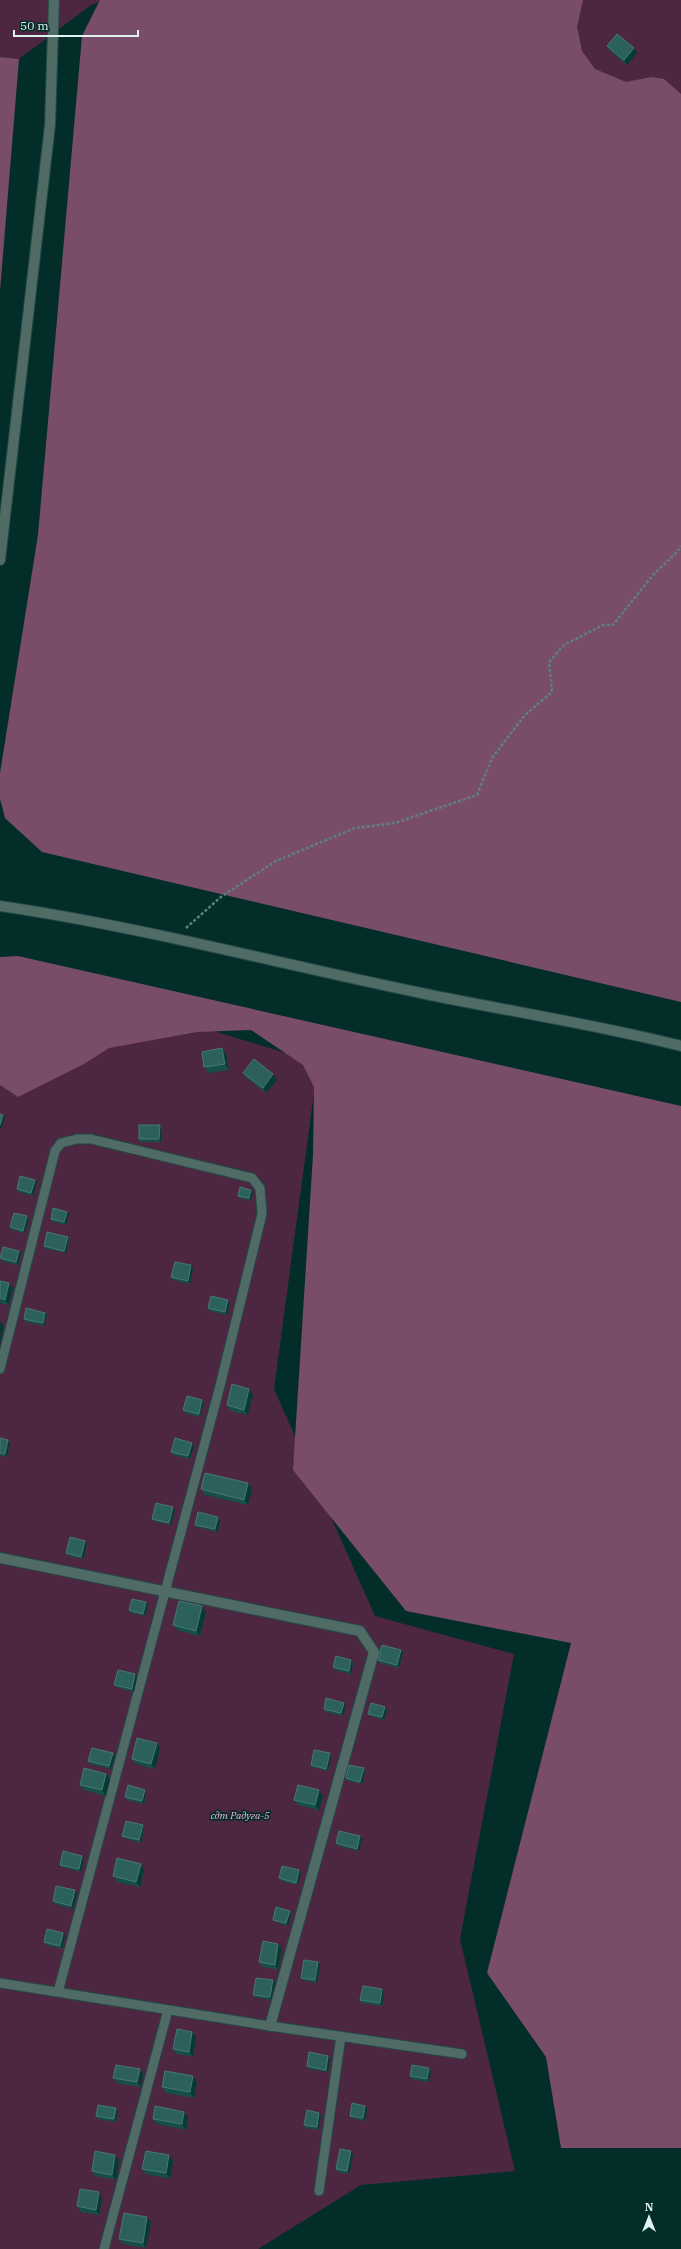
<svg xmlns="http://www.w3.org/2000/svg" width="681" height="2249" viewBox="0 0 681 2249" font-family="'IBM Plex Serif',serif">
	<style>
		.green { fill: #4d2741 }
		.forest { fill: #794d6a }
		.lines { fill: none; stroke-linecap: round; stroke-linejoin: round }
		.service-casing { stroke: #224945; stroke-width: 11 }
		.minor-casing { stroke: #224945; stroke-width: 12 }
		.tertiary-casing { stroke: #224945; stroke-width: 12 }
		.path { stroke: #5f807c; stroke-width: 2.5; stroke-dasharray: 3 2; stroke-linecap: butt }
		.service { stroke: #506b66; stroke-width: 9 }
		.minor { stroke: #506b66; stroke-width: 10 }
		.tertiary { stroke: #506b66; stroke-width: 10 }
		.wall { fill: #164f49 }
		.shaded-wall { fill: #053a35 }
		.building { fill: #2c615b; stroke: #487872 }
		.labels { text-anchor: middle; stroke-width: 3.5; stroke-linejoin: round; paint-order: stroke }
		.park-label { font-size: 10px; font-style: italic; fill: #f9b0df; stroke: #032d29 }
	</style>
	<rect width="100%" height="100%" fill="#032d29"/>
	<path class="green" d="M0 0H106L91 5 19 59 0 57Z
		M542 0H681V137L567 62Z
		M191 1024 318 1063 274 1389 375 1616 514 1654 460 1939 515 2171 361 2185 258 2249H0V1060Z"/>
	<path class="forest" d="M100 0H583L577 27 582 51 595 69 626 82 651 77 664 79 681 94V1002L42 852 5 818 0 799V773L38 535 82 36Z
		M0 57 19 59 0 291Z
		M18 956 681 1106V2148H561L546 2057 487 1973 571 1643 406 1611 293 1470 313 1155 314 1087 303 1065 251 1030 197 1032 109 1048 84 1064 18 1097 0 1085V957Z"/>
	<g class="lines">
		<defs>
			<path id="service" d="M0 1369 55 1151 61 1143 77 1139H91L252 1178 260 1188 262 1214 220 1386 58 1992
				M0 1983 270 2026 462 2054
				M319 2191 341 2036
				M104 2249 168 2010"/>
			<path id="minor" d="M0 906C142 927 280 964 421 993 507 1011 595 1024 681 1046
				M0 1558 360 1631 374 1652 270 2026"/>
			<path id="tertiary" d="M0 560 50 125 54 0"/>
		</defs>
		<use href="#service" class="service-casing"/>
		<use href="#minor" class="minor-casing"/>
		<use href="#tertiary" class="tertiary-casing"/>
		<path class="path" d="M186 928 222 896 276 861 355 828 395 823 477 795 492 758 525 715 552 692 549 662 564 645 603 625H613L653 575 677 552 681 546"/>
		<use href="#service" class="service"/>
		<use href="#minor" class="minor"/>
		<use href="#tertiary" class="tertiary"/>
	</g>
	<path class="wall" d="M607 46 637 53 627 65 611 52Z
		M226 1054 229 1070 208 1073 204 1067Z
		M243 1073 277 1080 266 1093 247 1078Z
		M161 1128V1142H141L139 1139Z
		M37 1182 33 1196 19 1192 17 1189Z
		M253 1192 251 1201 240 1198 238 1196Z
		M69 1214 66 1225 53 1222 51 1219Z
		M27 1216 29 1219 25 1233 12 1230 10 1227Z
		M69 1239 66 1253 46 1249 44 1246Z
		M19 1251 21 1253 18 1265 2 1261 0 1258Z
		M193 1268 190 1284 173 1280 171 1277Z
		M0 1281 9 1283 13 1288 9 1305 0 1303Z
		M230 1303 227 1315 210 1311 208 1308Z
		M45 1313 47 1315 44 1326 26 1322 24 1319Z
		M253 1394 248 1415 231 1411 227 1405Z
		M202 1400 204 1403 200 1417 185 1413 183 1410Z
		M0 1438 8 1440 10 1443 7 1457 0 1455Z
		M194 1445 190 1459 173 1455 171 1452Z
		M248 1483 252 1488 248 1505 205 1495 201 1489Z
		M175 1510 171 1525 154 1521 152 1519Z
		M220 1520 217 1532 197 1527 195 1525Z
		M85 1541 87 1544 83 1559 68 1556 66 1553Z
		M146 1602 148 1605 145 1616 131 1613 129 1610Z
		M206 1612 200 1636 177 1630 173 1625Z
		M401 1650 403 1652 399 1668 380 1663 378 1660Z
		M351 1660 353 1663 351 1674 335 1670 333 1667Z
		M135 1674 137 1676 134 1692 116 1687 114 1685Z
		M344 1703 346 1705 343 1716 326 1712 324 1709Z
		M387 1710 384 1720 370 1716 368 1714Z
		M157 1743 160 1748 155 1769 136 1764 132 1759Z
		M113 1753 115 1756 111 1769 90 1764 88 1761Z
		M331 1756 328 1771 312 1767 311 1765Z
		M364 1768 365 1771 362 1784 348 1781 346 1778Z
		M106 1774 110 1779 106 1796 84 1790 80 1785Z
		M145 1790 146 1792 144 1804 127 1800 125 1797Z
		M323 1796 319 1810 298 1805 294 1800Z
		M143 1825 144 1828 141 1843 124 1838 122 1836Z
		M360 1836 362 1839 359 1851 338 1846 336 1843Z
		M82 1856 84 1859 81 1872 62 1867 60 1865Z
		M141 1864 144 1870 140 1887 117 1882 113 1876Z
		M301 1873 298 1885 281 1881 279 1878Z
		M77 1893 73 1909 55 1904 53 1901Z
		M290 1911 291 1914 288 1926 275 1922 273 1920Z
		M63 1933 65 1936 62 1949 46 1945 44 1942Z
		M278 1944 282 1949 278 1970 263 1967 259 1962Z
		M318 1962 320 1965 317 1983 303 1980 301 1978Z
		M273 1980 275 1983 271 2000 255 1997 253 1995Z
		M384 1992 382 2006 362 2003 360 2000Z
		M192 2032 196 2037 193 2057 177 2054 173 2049Z
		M328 2056 330 2058 328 2072 309 2069 307 2066Z
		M431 2071 429 2082 412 2079 410 2076Z
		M143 2074 141 2087 117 2083 113 2078Z
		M197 2082 194 2098 166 2093 162 2087Z
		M365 2106 367 2109 365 2121 351 2118 350 2116Z
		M118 2111 116 2122 98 2119 96 2116Z
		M319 2113 321 2116 318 2130 306 2128 304 2125Z
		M188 2117 186 2130 157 2124 153 2119Z
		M353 2154 349 2174 338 2172 336 2169Z
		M119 2160 116 2180 95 2176 92 2171Z
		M173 2161 170 2179 146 2174 142 2169Z
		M102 2198 99 2215 81 2212 77 2206Z
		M151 2222 146 2248 123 2244 119 2239Z"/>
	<path class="shaded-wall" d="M634 48 637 53 627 65 624 60Z
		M222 1048 226 1054 229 1070 225 1064Z
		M273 1074 277 1080 266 1093 263 1088Z
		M3 1115 5 1117 1 1130 0 1128V1125Z
		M160 1125 161 1128V1142L159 1139Z
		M35 1180 37 1182 33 1196 31 1193Z
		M251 1190 253 1192 251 1201 249 1198Z
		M67 1212 69 1214 66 1225 64 1222Z
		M27 1216 29 1219 25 1233 23 1231Z
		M68 1237 69 1239 66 1253 64 1251Z
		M19 1251 21 1253 18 1265 16 1262Z
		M191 1265 193 1268 190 1284 188 1281Z
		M9 1283 13 1288 9 1305 5 1300Z
		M228 1300 230 1303 227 1315 225 1312Z
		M45 1313 47 1315 44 1326 43 1323Z
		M0 1321 4 1326 0 1344Z
		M249 1389 253 1394 248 1415 244 1410Z
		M202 1400 204 1403 200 1417 199 1414Z
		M8 1440 10 1443 7 1457 5 1454Z
		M192 1443 194 1445 190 1459 188 1456Z
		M248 1483 252 1488 248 1505 244 1500Z
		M173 1507 175 1510 171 1525 169 1523Z
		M218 1517 220 1520 217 1532 215 1529Z
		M85 1541 87 1544 83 1559 81 1557Z
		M146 1602 148 1605 145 1616 143 1614Z
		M202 1606 206 1612 200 1636 196 1631Z
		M401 1650 403 1652 399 1668 397 1665Z
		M351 1660 353 1663 351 1674 349 1671Z
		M135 1674 137 1676 134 1692 132 1689Z
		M344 1703 346 1705 343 1716 341 1713Z
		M385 1707 387 1710 384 1720 382 1717Z
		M157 1743 160 1748 155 1769 151 1764Z
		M113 1753 115 1756 111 1769 109 1766Z
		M330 1753 331 1756 328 1771 326 1769Z
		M364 1768 365 1771 362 1784 360 1782Z
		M106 1774 110 1779 106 1796 102 1790Z
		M145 1790 146 1792 144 1804 142 1801Z
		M319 1790 323 1796 319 1810 315 1805Z
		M143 1825 144 1828 141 1843 139 1840Z
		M360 1836 362 1839 359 1851 357 1849Z
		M82 1856 84 1859 81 1872 79 1869Z
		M141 1864 144 1870 140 1887 136 1882Z
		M299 1870 301 1873 298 1885 296 1883Z
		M75 1890 77 1893 73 1909 71 1906Z
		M290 1911 291 1914 288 1926 286 1923Z
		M63 1933 65 1936 62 1949 60 1946Z
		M278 1944 282 1949 278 1970 275 1965Z
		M318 1962 320 1965 317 1983 315 1980Z
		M273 1980 275 1983 271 2000 270 1997Z
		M382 1989 384 1992 382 2006 380 2003Z
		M192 2032 196 2037 193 2057 189 2052Z
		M328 2056 330 2058 328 2072 326 2070Z
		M429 2068 431 2071 429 2082 427 2079Z
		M140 2069 143 2074 141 2087 137 2082Z
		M193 2076 197 2082 194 2098 190 2092Z
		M365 2106 367 2109 365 2121 363 2118Z
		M116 2108 118 2111 116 2122 114 2119Z
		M184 2112 188 2117 186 2130 182 2124Z
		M319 2113 321 2116 318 2130 317 2127Z
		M351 2151 353 2154 349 2174 347 2171Z
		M115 2155 119 2160 116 2180 112 2175Z
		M169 2155 173 2161 170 2179 166 2173Z
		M99 2192 102 2198 99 2215 96 2210Z
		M147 2217 151 2222 146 2248 143 2243Z"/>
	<path class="building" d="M617 34 634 48 624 60 607 46Z
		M222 1048 225 1064 204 1067 202 1052Z
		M254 1059 273 1074 263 1088 243 1073Z
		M0 1114 3 1115 0 1125Z
		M139 1125H160L159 1139H139Z
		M20 1176 35 1180 31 1193 17 1189Z
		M240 1187 251 1190 249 1198 238 1196Z
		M53 1208 67 1212 64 1222 51 1219Z
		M14 1213 27 1216 23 1231 10 1227Z
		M47 1232 68 1237 64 1251 44 1246Z
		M3 1247 19 1251 16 1262 0 1258Z
		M175 1262 191 1265 188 1281 171 1277Z
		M0 1281 9 1283 5 1300 0 1298Z
		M211 1296 228 1300 225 1312 208 1308Z
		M26 1308 45 1313 43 1323 24 1319Z
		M232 1384 249 1389 244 1410 227 1405Z
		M187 1396 202 1400 199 1414 183 1410Z
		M0 1438 8 1440 5 1454 0 1453Z
		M175 1438 192 1443 188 1456 171 1452Z
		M205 1473 248 1483 244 1500 201 1489Z
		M156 1503 173 1507 169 1523 152 1519Z
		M198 1512 218 1517 215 1529 195 1525Z
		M70 1537 85 1541 81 1557 66 1553Z
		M132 1599 146 1602 143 1614 129 1610Z
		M179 1601 202 1606 196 1631 173 1625Z
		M382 1645 401 1650 397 1665 378 1660Z
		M336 1656 351 1660 349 1671 333 1667Z
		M118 1670 135 1674 132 1689 114 1685Z
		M326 1698 344 1703 341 1713 324 1709Z
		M371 1703 385 1707 382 1717 368 1714Z
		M137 1738 157 1743 151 1764 132 1759Z
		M92 1748 113 1753 109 1766 88 1761Z
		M314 1750 330 1753 326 1769 311 1765Z
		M349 1765 364 1768 360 1782 346 1778Z
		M84 1768 106 1774 102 1790 80 1785Z
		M128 1785 145 1790 142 1801 125 1797Z
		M298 1785 319 1790 315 1805 294 1800Z
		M126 1821 143 1825 139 1840 122 1836Z
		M339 1831 360 1836 357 1849 336 1843Z
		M63 1851 82 1856 79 1869 60 1865Z
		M117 1858 141 1864 136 1882 113 1876Z
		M282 1866 299 1870 296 1883 279 1878Z
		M56 1886 75 1890 71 1906 53 1901Z
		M276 1907 290 1911 286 1923 273 1920Z
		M47 1929 63 1933 60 1946 44 1942Z
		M263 1941 278 1944 275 1965 259 1962Z
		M304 1960 318 1962 315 1980 301 1978Z
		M256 1978 273 1980 270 1997 253 1995Z
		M363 1986 382 1989 380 2003 360 2000Z
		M177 2029 192 2032 189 2052 173 2049Z
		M309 2052 328 2056 326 2070 307 2066Z
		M116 2065 140 2069 137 2082 113 2078Z
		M412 2065 429 2068 427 2079 410 2076Z
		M165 2071 193 2076 190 2092 162 2087Z
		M352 2103 365 2106 363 2118 350 2116Z
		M98 2105 116 2108 114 2119 96 2116Z
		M155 2106 184 2112 182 2124 153 2119Z
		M307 2110 319 2113 317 2127 304 2125Z
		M340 2149 351 2151 347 2171 336 2169Z
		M95 2151 115 2155 112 2175 92 2171Z
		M146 2151 169 2155 166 2173 142 2169Z
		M80 2189 99 2192 96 2210 77 2206Z
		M124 2213 147 2217 143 2243 119 2239Z"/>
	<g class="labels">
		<g class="park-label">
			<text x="240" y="1819">сдт Радуга-5</text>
		</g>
	</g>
	<g transform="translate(649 2217)" stroke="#032d29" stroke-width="3" paint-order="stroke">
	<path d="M0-3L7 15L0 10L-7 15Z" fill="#def3ef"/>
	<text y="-6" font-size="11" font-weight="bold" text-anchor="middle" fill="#def3ef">N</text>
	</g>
	<path d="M14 30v6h124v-6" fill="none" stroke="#def3ef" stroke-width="2"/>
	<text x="20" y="30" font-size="12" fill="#def3ef" stroke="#032d29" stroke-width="3" paint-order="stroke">50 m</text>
</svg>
